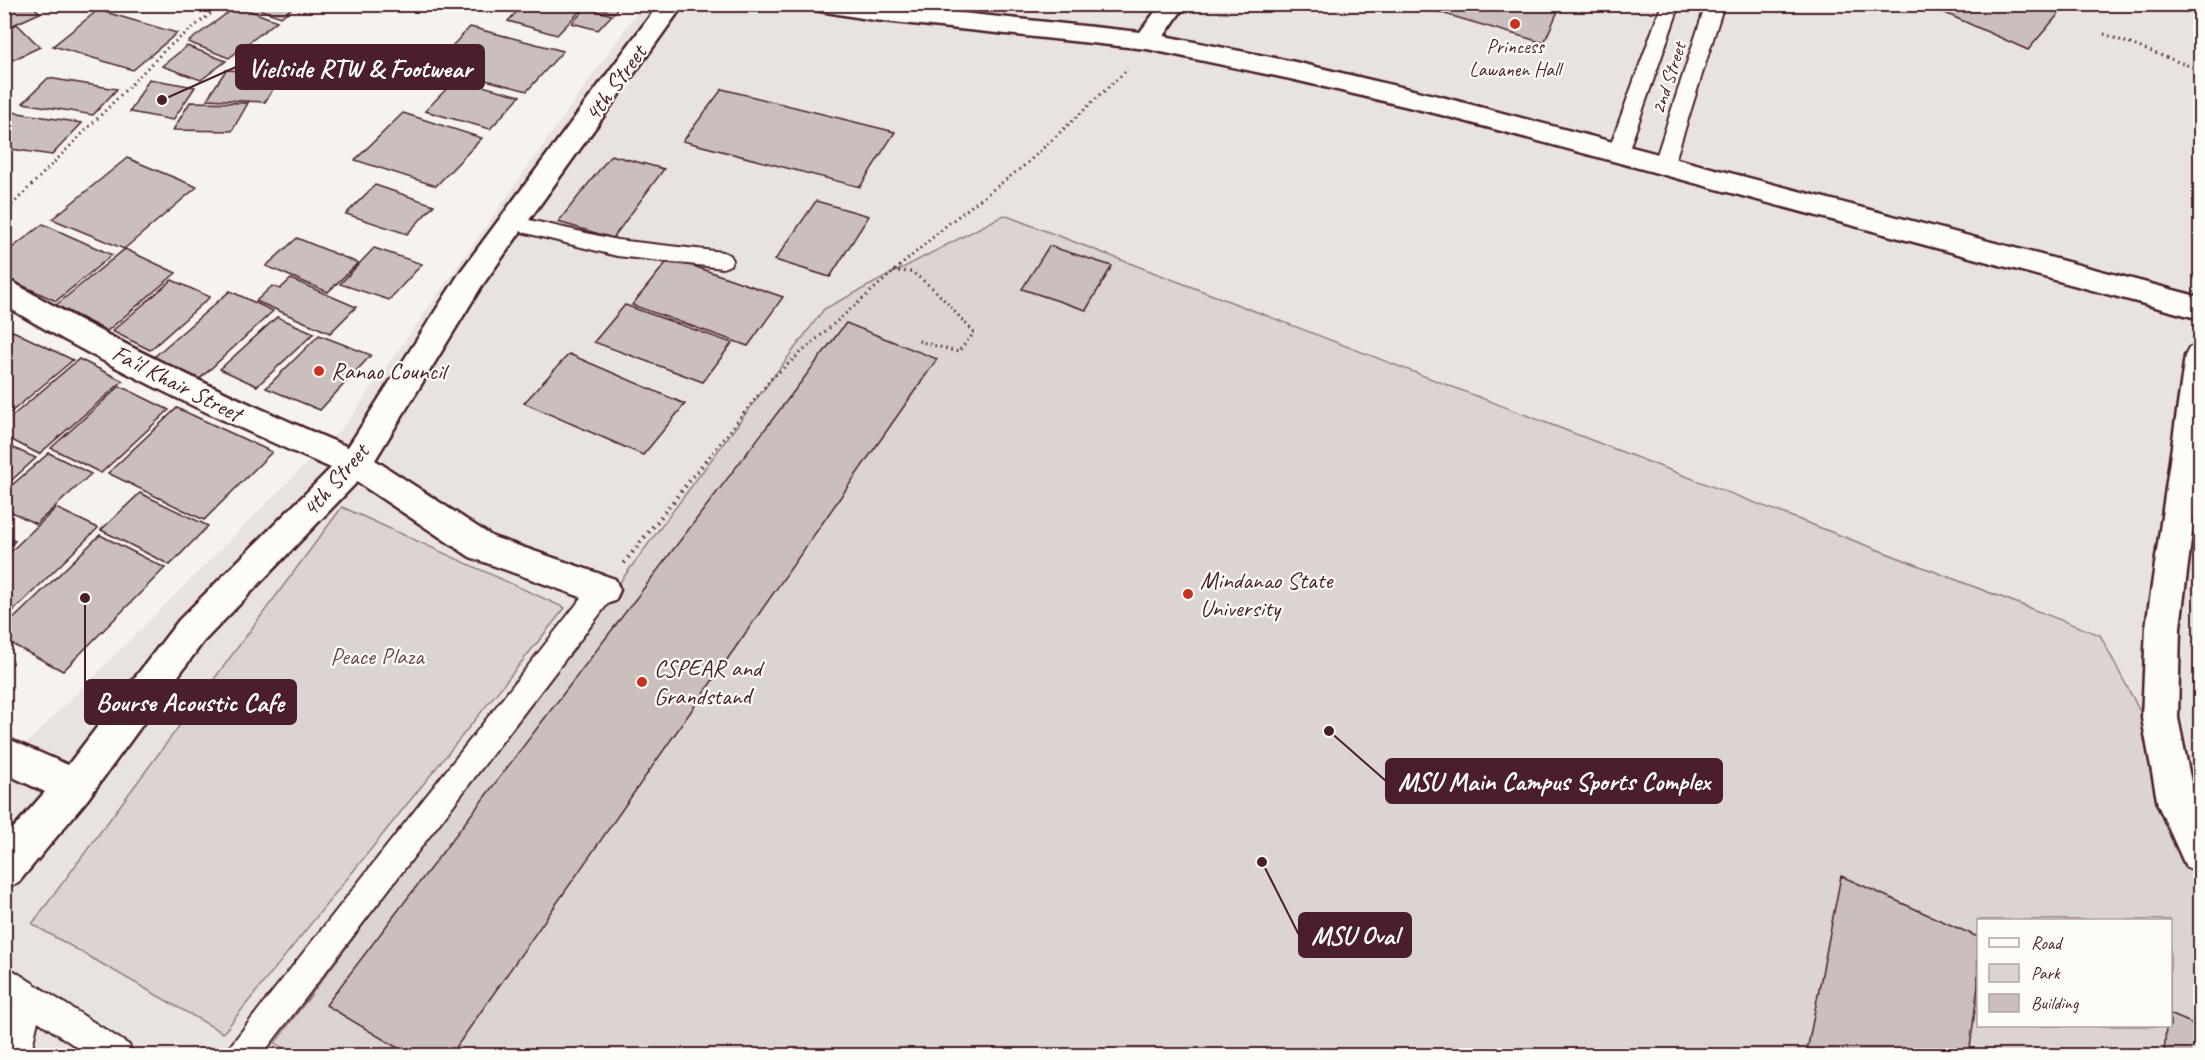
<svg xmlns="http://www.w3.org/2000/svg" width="2205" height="1060" viewBox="0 0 2205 1060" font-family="Caveat,sans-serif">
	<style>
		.built { fill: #e9e3e0; fill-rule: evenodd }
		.green { fill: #dcd4d2; stroke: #937a7e; stroke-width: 1.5; fill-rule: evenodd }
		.building { fill: #cbbfbe; stroke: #4a1f2b; stroke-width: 1.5 }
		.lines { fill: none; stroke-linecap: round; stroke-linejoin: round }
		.service-casing { stroke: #4a1f2b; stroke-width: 4 }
		.minor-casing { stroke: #4a1f2b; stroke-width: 5 }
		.path-far1 { stroke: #4a1f2b; stroke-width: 3; stroke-dasharray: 1.5 4; stroke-linecap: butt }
		.path { stroke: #4a1f2b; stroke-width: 4.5; stroke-dasharray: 1.5 5; stroke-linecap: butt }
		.service { fill: #fdfcf7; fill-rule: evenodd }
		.minor { fill: #fdfcf7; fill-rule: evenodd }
		.poi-dot { fill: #c8321e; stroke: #fdfcf7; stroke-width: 2 }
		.labels { text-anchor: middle; stroke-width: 4.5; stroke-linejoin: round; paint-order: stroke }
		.far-poi-label { font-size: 20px; fill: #4a1f2b; stroke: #fdfcf7 }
		.far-street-label { font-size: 20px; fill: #4a1f2b; stroke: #fdfcf7 }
		.street-label { font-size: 24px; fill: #4a1f2b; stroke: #fdfcf7 }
		.poi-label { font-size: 24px; fill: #4a1f2b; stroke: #fdfcf7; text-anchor: start }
		.park-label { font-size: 24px; fill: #6e4c55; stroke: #fdfcf7 }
		.leader { fill: none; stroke: #4a1f2b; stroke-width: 2 }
		.callout-dot { fill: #4a1f2b; stroke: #fdfcf7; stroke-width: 2 }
		.callout { fill: #4a1f2b; stroke: #4a1f2b; stroke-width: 2 }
		.callout-label { font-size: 26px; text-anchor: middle; font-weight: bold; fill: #fff }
	</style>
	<rect width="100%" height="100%" fill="#f6f3ef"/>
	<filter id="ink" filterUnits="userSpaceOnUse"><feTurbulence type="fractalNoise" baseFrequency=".0167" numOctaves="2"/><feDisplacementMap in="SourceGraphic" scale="12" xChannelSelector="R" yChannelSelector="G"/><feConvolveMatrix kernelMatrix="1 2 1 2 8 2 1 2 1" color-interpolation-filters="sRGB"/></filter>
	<g filter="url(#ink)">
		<path class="built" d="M642 5H2200V1055L5 1056V765L346 424ZM1978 920H2170V1026H1978Z"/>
		<path class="green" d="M1004 215 2100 635 2200 826V1055L296 1056 275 1043 824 309ZM1978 920H2170V1026H1978Z
			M342 507 565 608 223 1033 32 924Z"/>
		<path class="building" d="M4 4H31L40 13 4 29Z
			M244 4H297L281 17Z
			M524 4H576L584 7 557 35 508 21Z
			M583 4H621L614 13Z
			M1411 4H1561L1544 43Z
			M1953 4H2067L2028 50 1945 13Z
			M237 6 277 21 229 58 188 42Z
			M586 8 612 15 598 30 572 23Z
			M98 10 177 33 133 70 53 46Z
			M17 24 40 47 4 64V30Z
			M470 27 563 51 527 91 433 66Z
			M187 46 226 61 201 80 162 66Z
			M226 70 283 73 265 102 207 99Z
			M48 78 117 89 93 115 23 103Z
			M149 79 195 87 173 120 130 112Z
			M456 79 520 96 490 129 425 111Z
			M722 89 895 132 860 187 683 141Z
			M190 102 248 103 232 131 173 130Z
			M12 112 82 123 52 155 4 148V119Z
			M403 113 482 138 436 186 355 160Z
			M611 155 664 169 613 238 558 222Z
			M127 158 197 187 124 249 52 219Z
			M375 185 434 205 407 234 346 214Z
			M816 201 869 216 830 277 775 260Z
			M43 224 112 255 56 301 4 277V254Z
			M297 238 358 263 328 292 266 266Z
			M1049 246 1112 266 1086 310 1022 289Z
			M374 248 422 264 389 300 340 284Z
			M125 249 176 273 107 331 56 305Z
			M670 258 783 297 748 346 632 305Z
			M291 279 356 307 330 333 256 301 272 286 280 289Z
			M172 280 210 297 150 350 112 331Z
			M230 291 273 311 193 385 147 363Z
			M625 305 732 343 703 382 594 342Z
			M277 317 314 333 257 386 220 369Z
			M846 323 937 359 450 1056H411L326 1005Z
			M13 331 73 360 4 418V338Z
			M319 335 371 355 320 410 266 388Z
			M569 354 685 404 643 455 524 403Z
			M79 359 123 381 39 454 4 436V423Z
			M120 386 169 410 101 473 51 448Z
			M177 408 272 452 204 520 108 473Z
			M4 444 36 458 4 487Z
			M49 453 91 474 36 524 4 508V492Z
			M140 493 208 526 170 565 101 530Z
			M56 508 98 528 4 620V558Z
			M100 535 165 568 63 671 4 640V628Z
			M4 536 15 541 4 552Z
			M1841 876 1978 937V986L1969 1056H1806Z
			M2170 1014 2200 1027V1056H2164L2166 1026H2170Z"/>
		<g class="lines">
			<defs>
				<path id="service" d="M1662 4H1680L1628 152 1625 157 1618 159 1611 157 1608 152Z
					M1706 4H1724L1674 164 1671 169 1664 171 1657 169 1654 164Z
					M529 220 617 240 723 252 730 255 733 260 730 265 723 268 617 256 522 232 519 227 522 222Z
					M603 579 612 582 615 590 612 598 261 1056H227L231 1045 594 582Z
					M4 967 14 971 129 1045 133 1056H90L38 1021 30 1056H4V1037L13 1004 4 999Z"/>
				<path id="minor" d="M659 4H684L481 287 375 460 493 537 615 579 620 590 615 601 603 605 470 557 357 482 203 642 87 800 18 883 4 888V839L45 792 4 773V737L68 765 179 620 331 468C219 420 109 368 4 305V280L14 283C122 346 234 399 348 447L461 271Z
					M811 4H878L1140 32 1161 4H1186L1164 36 1295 62 1438 96 2200 297V319L1438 114 1295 80 1147 49 874 20 814 10Z
					M2200 344V470L2180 627 2178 718 2195 802 2200 813V873L2186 867 2158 805 2142 718 2146 627 2185 356 2189 348Z"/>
			</defs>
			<use href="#service" class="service-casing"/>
			<use href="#minor" class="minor-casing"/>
			<path class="path-far1" d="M2104 34 2200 70
				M4 213 167 48 223 4
				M893 271 912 272 935 290 974 333 958 352 915 340
				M706 461 771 379 948 224 1025 165 1128 69"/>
			<path class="path" d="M624 563 707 459"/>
			<use href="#service" class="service"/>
			<use href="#minor" class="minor"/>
		</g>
	</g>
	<g class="poi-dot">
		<circle cx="1515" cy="24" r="6"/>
		<circle cx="319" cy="371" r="6"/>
		<circle cx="1188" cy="594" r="6"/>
		<circle cx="642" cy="682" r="6"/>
	</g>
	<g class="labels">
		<g class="far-poi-label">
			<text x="1515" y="53">Princess<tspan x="1515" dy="23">Lawanen Hall</tspan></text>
		</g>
		<g class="far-street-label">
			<text transform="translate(1668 78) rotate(-72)" y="7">2nd Street</text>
		</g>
		<g class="street-label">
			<text transform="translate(615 83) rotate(-54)" y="8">4th Street</text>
			<text transform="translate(177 383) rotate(27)" y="8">Fa'il Khair Street</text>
			<text transform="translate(335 480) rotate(-49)" y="8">4th Street</text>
		</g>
		<g class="poi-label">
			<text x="331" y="379">Ranao Council</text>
			<text x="1200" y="588">Mindanao State<tspan x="1200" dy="28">University</tspan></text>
			<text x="654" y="676">CSPEAR and<tspan x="654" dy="28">Grandstand</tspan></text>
		</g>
		<g class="park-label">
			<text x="377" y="664">Peace Plaza</text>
		</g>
	</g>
	<path class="leader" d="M162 100L236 67M85 598L85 702M1329 731L1386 781M1262 862L1299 935"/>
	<g class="callout-dot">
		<circle cx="162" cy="100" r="6"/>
		<circle cx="85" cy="598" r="6"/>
		<circle cx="1329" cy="731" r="6"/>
		<circle cx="1262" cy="862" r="6"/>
	</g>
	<g class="callout">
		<rect x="236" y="45" width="248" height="44" rx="6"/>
		<rect x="85" y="680" width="211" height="44" rx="6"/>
		<rect x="1386" y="759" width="336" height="44" rx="6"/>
		<rect x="1299" y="913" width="112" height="44" rx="6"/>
	</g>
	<g class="callout-label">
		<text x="360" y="77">Vielside RTW &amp; Footwear</text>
		<text x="190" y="711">Bourse Acoustic Cafe</text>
		<text x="1554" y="790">MSU Main Campus Sports Complex</text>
		<text x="1355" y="944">MSU Oval</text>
	</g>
	<rect width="2205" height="1060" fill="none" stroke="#fdfcf7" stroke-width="24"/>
	<rect x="12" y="12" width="2181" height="1036" fill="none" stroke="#4a1f2b" stroke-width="2" filter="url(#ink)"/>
	<rect x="1977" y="919" width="195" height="108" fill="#fdfcf7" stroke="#b5a4a5" stroke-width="1.5"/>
	<rect x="1989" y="938" width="30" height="9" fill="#fdfcf7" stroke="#b5a4a5" stroke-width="1.5"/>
	<text x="2031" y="949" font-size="18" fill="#4a1f2b">Road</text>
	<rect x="1989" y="964" width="30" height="18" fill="#dcd4d2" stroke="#b5a4a5" stroke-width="1.5"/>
	<text x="2031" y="979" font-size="18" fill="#4a1f2b">Park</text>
	<rect x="1989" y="994" width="30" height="18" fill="#cbbfbe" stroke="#b5a4a5" stroke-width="1.5"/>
	<text x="2031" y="1009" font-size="18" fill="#4a1f2b">Building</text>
</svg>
